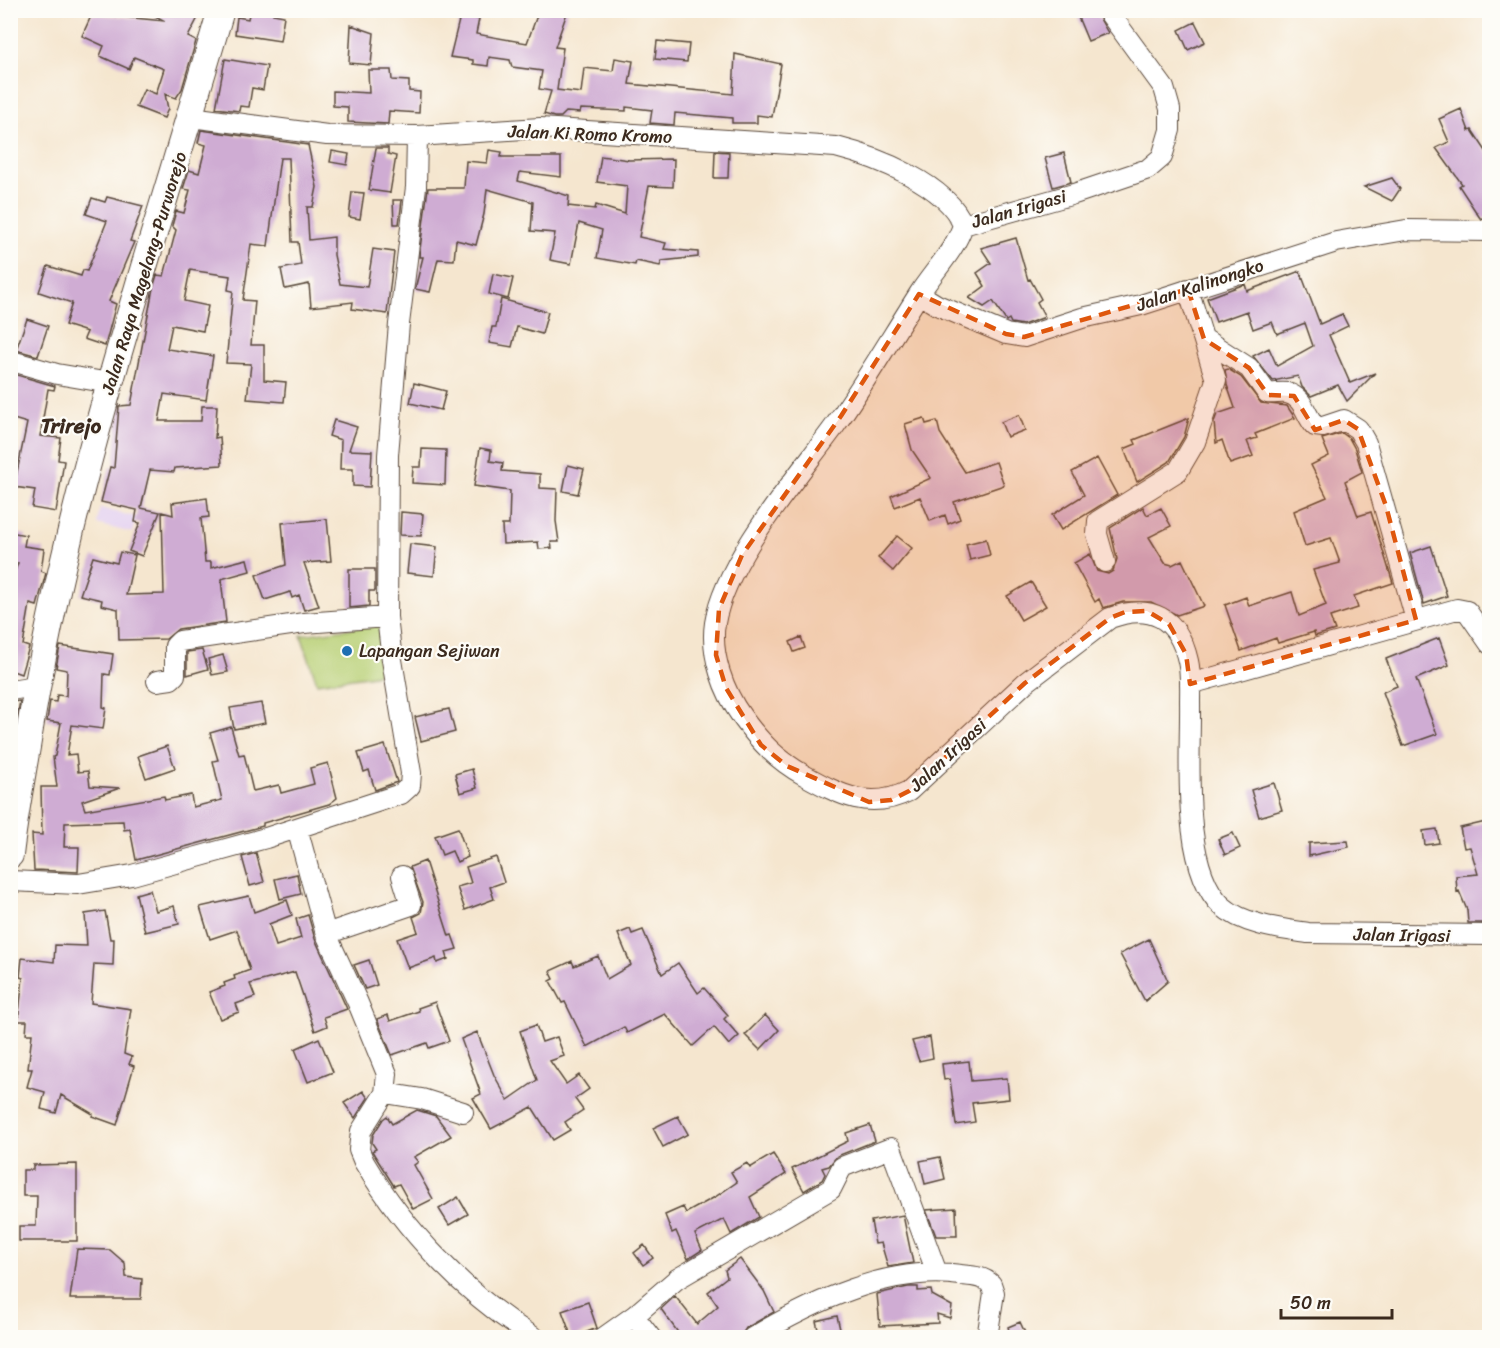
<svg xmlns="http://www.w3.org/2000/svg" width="1500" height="1348" viewBox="0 0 1500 1348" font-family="Sriracha,sans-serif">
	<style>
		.built { fill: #e5d3f1 }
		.garden { fill: #b7cf73; stroke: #797c48; stroke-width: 1.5 }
		.building { fill: #cfacd3 }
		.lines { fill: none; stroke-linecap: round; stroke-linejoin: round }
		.minor-casing { stroke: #574639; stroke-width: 22 }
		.major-casing { stroke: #574639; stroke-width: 28 }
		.minor { stroke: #fff; stroke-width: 20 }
		.major { stroke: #fff; stroke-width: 26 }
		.marked { fill: #df570d; fill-opacity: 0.2; stroke: #df570d; stroke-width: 4.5; stroke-dasharray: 12 8; stroke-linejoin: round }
		.poi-dot { fill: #1f6fb2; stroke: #fdfcf7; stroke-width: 2 }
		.labels { text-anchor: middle; stroke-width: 4.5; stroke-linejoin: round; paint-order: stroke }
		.street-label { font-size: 18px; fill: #3b2a1e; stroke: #fdfcf7 }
		.poi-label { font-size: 18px; fill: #3b2a1e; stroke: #fdfcf7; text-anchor: start }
		.quarter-label { font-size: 21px; font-weight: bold; fill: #3b2a1e; stroke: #fdfcf7 }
	</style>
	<rect width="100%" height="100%" fill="#fdfcf7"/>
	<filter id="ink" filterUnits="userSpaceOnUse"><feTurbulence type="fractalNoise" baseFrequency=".0167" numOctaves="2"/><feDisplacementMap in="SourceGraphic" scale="12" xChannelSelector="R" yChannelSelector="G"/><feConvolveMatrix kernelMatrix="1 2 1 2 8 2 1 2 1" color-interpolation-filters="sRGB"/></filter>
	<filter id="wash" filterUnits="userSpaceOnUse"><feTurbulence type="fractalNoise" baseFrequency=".008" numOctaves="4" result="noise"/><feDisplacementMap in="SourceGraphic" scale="24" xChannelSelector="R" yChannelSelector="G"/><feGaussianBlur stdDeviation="1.35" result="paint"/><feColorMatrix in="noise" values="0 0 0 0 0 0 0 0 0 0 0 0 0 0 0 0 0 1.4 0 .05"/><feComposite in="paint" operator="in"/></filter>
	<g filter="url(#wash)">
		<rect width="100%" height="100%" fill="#f5e6cf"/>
		<path class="built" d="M100 508 136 517 132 533 97 524Z"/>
		<path class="garden" d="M383 624 390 668 374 675 317 683 301 635Z"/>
		<g id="blocks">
			<path class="building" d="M144 10H202L188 37 196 41 182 89 176 98 165 94 168 109 164 118 136 107 144 89 156 94 164 69 134 57 129 69 100 56 104 46 82 36 92 14 165 21Z
				M250 10H274L273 14 284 16 280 41 235 34 237 17 248 19Z
				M539 10H568L555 47 563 48 557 90 581 93 584 68 613 71 615 58 633 61 629 84 733 94 735 54 781 64 772 117 757 115V123H732V118L675 113 674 125 650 123 652 110 626 107V111L581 109 580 113 566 112 561 117H554L544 114 551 91 539 89 542 71 512 67 510 60 489 57 488 66 473 64V60L450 57 460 16 479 19 476 34 527 43Z
				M1075 10H1095L1108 33 1088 41Z
				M1195 22 1205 42 1188 50 1179 30Z
				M351 25 374 33 371 65 349 63Z
				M657 41 689 44 687 62 655 59Z
				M225 59 267 66 263 90 252 88 249 107 240 106 239 111 216 108Z
				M368 70H391L392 80 409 81V91L420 92 419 113 389 111 388 124 348 122V107L333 106V91L369 93Z
				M1461 109 1469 131 1472 130 1490 157V219L1480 218 1459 186 1462 184 1436 148 1449 142 1439 119Z
				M201 130 308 145 317 187 313 207H307L309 240 334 237V255L340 284 367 287 373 249 394 252 387 314 352 309 353 302 311 307 309 284 285 289 281 269 301 265 298 242H292L289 158H280L268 246 251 244 243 300 255 301 251 345H264V380L286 382 284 402 247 399 251 364 226 363 233 291 228 290 230 276 190 270 184 301 208 306 203 331 172 325 167 349 213 356 206 400 164 394 159 421H201L202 406H217L215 438 220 437 222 465 175 468 174 472 150 470 141 508 160 512 142 556 129 551 140 523 135 522 137 510 101 502 110 467 114 468 119 406 131 405 153 288 157 275 164 276 176 230 172 226 176 211 184 213 190 190 183 189 189 170 199 173 206 145 198 143Z
				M376 148H388V154L396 156 390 193 369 190Z
				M489 150 502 152 501 157H561V177L520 172 518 181 569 196 568 206 595 209 596 205 625 214 627 186 597 182 601 156 629 160 674 159 673 187 649 186 639 237 666 243 664 249 698 252V257L662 261 660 266 636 261 635 265 597 258 602 230 579 223 571 264 550 260 555 233 531 231 533 202 487 189 484 214 476 245 456 240 454 260 438 259 430 292 415 289 423 257H419L428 188H464L466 161 487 163Z
				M332 151 349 154 347 165 330 162Z
				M715 151 729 152 728 178H714Z
				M1064 153 1071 182 1053 187 1045 158Z
				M1392 178 1400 189 1392 201 1364 187Z
				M352 192 364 193 360 219 349 217Z
				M107 197 143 206 130 241 134 242 109 301 116 304 105 346 84 339 87 332 65 325 72 303 39 292 48 266 81 276 83 270 87 271 107 221 86 214 92 198 105 202Z
				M393 200H402L399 224H394Z
				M1016 238 1028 280 1030 279 1041 299 1037 302 1045 317 1023 325 1011 323 1009 319 1006 321 993 301 984 307 969 298 985 286 977 273 991 263 981 248Z
				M1300 271 1320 324 1342 314 1348 326 1329 335 1350 383 1375 373 1347 401 1338 385 1311 396 1302 387 1298 376 1273 381 1253 356 1269 348 1277 366 1313 346 1305 323 1277 334 1272 322 1253 329 1247 311 1216 322 1207 298 1245 284 1247 291Z
				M493 274 513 278 508 299 489 294Z
				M501 299 548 312 542 334 517 327 512 347 489 343 492 327H496Z
				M27 319 48 326 38 356 16 350Z
				M1228 369 1241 377 1261 403 1287 406 1295 418 1255 434 1257 438 1247 441 1253 456 1230 464 1222 440 1216 443 1214 422 1217 414 1235 408 1227 385 1225 370Z
				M10 373 55 386 54 390 48 389 40 436 61 438 58 460 64 461 56 512 32 508 35 490 14 487 27 423 10 418Z
				M414 383 446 391 441 410 410 403Z
				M1019 415 1025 430 1007 437 1001 422Z
				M924 418 926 424 937 421 940 433 965 472 996 462 1004 485 954 502 960 519 948 524 945 515 930 521 920 497 895 507 891 496 931 478 912 450 905 424Z
				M1189 418 1184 437 1169 462 1137 482 1124 449 1136 444 1134 440Z
				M334 420 357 427 349 450 372 451 370 487 353 486V469H340L341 440 329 436Z
				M1342 433 1349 438 1355 449 1362 472 1345 481 1358 516 1371 512 1393 583 1354 596 1358 608 1330 617 1335 630 1315 636 1314 632 1278 643 1276 638 1241 651 1225 605 1246 597 1249 606 1292 592 1299 616 1326 605 1313 570 1340 563 1335 549 1331 538 1305 546 1294 511 1327 497 1311 465 1329 456 1322 439Z
				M480 448 491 450 490 461 503 463 502 471 540 474V488L557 489 556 521 559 542H551L552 548 539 549 538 542 503 544 502 525H509L510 491 474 486Z
				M422 449 446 450 445 485 412 483 413 467H421Z
				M1097 458 1117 495 1061 530 1052 515 1084 495 1072 472Z
				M568 465 584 469 578 494 563 491Z
				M207 498 209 517 201 518 205 562H211V568L247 559 250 571 221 579 226 622 178 629 166 639 119 640 118 609 101 605 102 600 80 595 93 557 117 563 120 552 135 555 126 595 164 594 162 512 173 515 172 503Z
				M1143 507 1147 515 1161 508 1171 526 1149 537 1165 563 1172 565 1182 560 1204 606 1177 615 1151 602H1123L1103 608 1099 599 1095 602 1074 563 1090 554 1097 571 1108 574 1113 571 1117 559 1110 528Z
				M401 512 423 514 421 536 400 535Z
				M327 519 331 561 304 563 319 606 304 610 299 595 292 598 290 592 265 600 256 575 286 565 282 523Z
				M10 532 26 535 24 546 44 549 41 571 46 573 37 606 30 604 23 645 29 647 21 674 10 670V585L18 563 10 562Z
				M897 536 912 548 893 571 878 558Z
				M986 539 990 555 970 560 966 544Z
				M410 544 437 547 434 576 407 573Z
				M1431 546 1447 596 1424 604 1410 553Z
				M349 569H375V591H369V606L349 608Z
				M1031 582 1046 606 1021 620 1007 596Z
				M801 637 805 648 794 652 790 642Z
				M1439 638 1449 665 1416 679 1437 734 1403 746 1383 692 1397 686 1386 659Z
				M60 646 113 654 110 675 104 674 103 707 106 708 103 729 72 725 67 755 76 754 78 772 88 771 90 786 120 788 82 801 85 810 164 796 165 800 191 795 193 807 222 800 213 761 218 760 210 733 231 727 239 755 244 754 253 791 279 785 281 793 314 784 310 768 328 763 337 798 329 804 263 823V826L136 860 130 829 124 830 123 821 65 823 64 847H79L78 872 34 870 32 834 42 835 41 787H57L53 757 55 756 61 723 47 721 50 701 56 702 57 695 66 696 67 670 56 668Z
				M202 650 208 669 187 675V652Z
				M223 655 228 672 212 675 208 659Z
				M20 701 11 752 10 751V702Z
				M261 703 265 723 234 729 230 708Z
				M449 709 455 732 421 741 415 717Z
				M385 745 397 782 375 790 369 770 364 772 358 753Z
				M167 746 175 768 146 778 138 756Z
				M472 769 477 788 460 793 455 774Z
				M1274 783 1282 810 1259 817 1251 790Z
				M1490 821V923H1468L1467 910 1459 891 1457 892 1456 876 1478 874 1470 847 1464 848 1460 828Z
				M458 828 468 857 457 862 452 851 442 855 435 836Z
				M1437 829 1439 843 1425 845 1423 831Z
				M1233 833 1240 848 1225 855 1218 839Z
				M1348 841 1349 847 1309 856V843Z
				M256 853 264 882 250 886 242 857Z
				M496 857 504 882 490 887 494 899 465 910 457 887 471 883 466 867Z
				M425 861 449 936 452 935 457 949 446 952 448 959 437 963 436 958 408 968 397 939 418 932 413 917 421 913 423 902 410 867Z
				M297 874 301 894 280 899 275 879Z
				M150 890 156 911 174 906 179 924 145 932 136 894Z
				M249 896 254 912 287 900 292 915 269 924 276 946 301 938 296 919 308 915 315 939 347 1009 324 1017 327 1026 315 1031 295 972 250 984 255 997 236 1004 239 1012 220 1019 209 992 225 986 224 983 235 979 234 976 250 970 237 930 210 939 200 907Z
				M105 911 110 939H114L113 965 94 964 91 1003 131 1009 124 1054 132 1057 129 1064 134 1066 117 1125 92 1116 93 1114 61 1095 56 1113 41 1109 45 1092 27 1087 32 1069H28L32 1034H26L27 1021H18L23 978 20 977 22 958 54 962 55 945 87 946 85 914Z
				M630 929 632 934 643 930 662 974 678 963 698 993 704 988 728 1015 724 1019 739 1036 729 1045 714 1027 693 1046 665 1014 627 1033 624 1027 587 1047 565 1002 562 1003 550 981 554 979 550 971 572 961 574 966 598 956 607 979 631 965 618 934Z
				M1149 939 1168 981 1145 1001 1120 954Z
				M369 960 377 985 365 989 354 965Z
				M435 1002 449 1041 429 1048 427 1043 392 1055 377 1019 388 1015 390 1021 419 1011 418 1008Z
				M765 1015 779 1030 760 1050 745 1035Z
				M536 1025 542 1042 557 1037 564 1056 550 1061 566 1084 579 1075 589 1089 575 1099 583 1110 565 1122 570 1130 553 1140 532 1107 491 1129 473 1098 481 1094 461 1039 477 1032 494 1075 508 1100 537 1080 520 1031Z
				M930 1037 933 1058 919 1061 912 1041Z
				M319 1038 333 1072 308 1082 295 1049Z
				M969 1061 971 1081 1007 1078 1009 1099 972 1103 975 1122 956 1125 950 1079 944 1080 942 1064Z
				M363 1091 368 1098 355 1118 344 1103Z
				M417 1110 436 1116 451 1136 414 1157 418 1162 414 1165 433 1199 413 1209 399 1184 394 1186 375 1156 372 1151 376 1149 372 1143 373 1135 383 1119 387 1116 392 1124Z
				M678 1116 688 1134 663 1147 653 1128Z
				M870 1125 875 1141 837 1156 829 1166 822 1168 825 1174 822 1180 804 1191 792 1169 848 1141 846 1133Z
				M773 1154 786 1174 750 1197 759 1217 731 1234 724 1219 695 1234 702 1250 688 1259 676 1231 672 1233 665 1215 683 1207 686 1213 715 1197 737 1182 731 1172 747 1163 750 1168Z
				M940 1157 945 1179 925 1184 920 1161Z
				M77 1164V1241H19V1226H36L37 1196H23V1170H33V1165Z
				M458 1197 468 1214 449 1225 439 1209Z
				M956 1208 957 1236H936L926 1210Z
				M903 1215 913 1263 888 1267 881 1243 875 1244 871 1221Z
				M644 1245 653 1258 643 1265 634 1253Z
				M77 1249 110 1250 125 1263 126 1277 142 1279 141 1299H70Z
				M740 1259 764 1291 774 1312 746 1328 740 1338H682L661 1309 675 1296 697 1324 718 1306 708 1292 727 1277 725 1270Z
				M908 1287H918V1291L931 1290 932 1295 952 1306 950 1318 937 1314 938 1323 880 1326 877 1294Z
				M588 1302 597 1328 572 1338 562 1311Z
				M837 1316 842 1338H820L816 1321Z
				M1020 1322 1026 1335 1011 1338 1008 1327Z"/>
		</g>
	</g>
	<g filter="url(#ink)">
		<use href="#blocks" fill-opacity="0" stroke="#574639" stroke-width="1.5"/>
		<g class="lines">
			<defs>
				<path id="minor" d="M191 117 327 135 417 136 540 128 836 147C876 157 947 184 963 225
					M963 225C956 249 933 272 919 294 891 338 864 384 834 427 796 479 725 561 715 623 710 655 724 692 742 717 760 742 777 760 804 775 840 795 870 811 909 791L1025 683 1110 618C1150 603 1178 617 1188 661 1191 673 1190 689 1190 702 1191 756 1180 867 1222 906 1243 925 1281 929 1308 933L1490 935
					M963 225 1074 194 1148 169 1162 157 1170 130V109L1164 88 1107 10
					M919 294 937 305 1006 334 1024 337 1082 318 1141 305 1336 242 1406 230 1490 231
					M1204 339 1249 368 1267 393C1274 394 1280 392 1287 393 1304 397 1305 415 1315 426L1323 427 1344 420 1358 429 1366 443 1416 620
					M12 361 57 374 110 383
					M1105 562 1097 534 1098 521 1178 471 1195 442 1216 380 1188 289
					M157 681 171 679 175 675V646L180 641 304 623 387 617
					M1190 684 1457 609 1467 611 1490 644
					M10 690 36 686
					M297 828 326 934 358 1003 387 1074 385 1093 361 1131 359 1150 364 1162C405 1231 466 1295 535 1338
					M10 881 78 884 132 875 266 838 401 794 410 786 411 773 392 660 387 617 388 455 399 324 416 187 417 136
					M326 934 411 905 402 876
					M385 1093 422 1099 463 1112
					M634 1316 677 1279 831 1189 842 1167 891 1148 937 1273
					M603 1338 634 1316 651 1338
					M752 1338C812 1302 889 1265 961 1275 971 1276 983 1276 991 1284L994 1293 987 1338"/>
				<path id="major" d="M10 855C14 819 21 783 27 747 66 496 150 254 221 10"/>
			</defs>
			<use href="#minor" class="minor-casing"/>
			<use href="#major" class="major-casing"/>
			<use href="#minor" class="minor"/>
			<use href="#major" class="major"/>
		</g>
	</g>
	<path class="marked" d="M1188 289 1204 339 1249 368 1268 395 1294 396 1315 430 1344 420 1358 429 1386 506 1416 620 1190 684 1186 654 1169 624 1147 611 1125 612 1110 618 1025 683 909 791 891 800 869 802 787 766 761 745 726 688 716 655 719 609 742 555 841 416 919 294 1006 334 1024 337Z"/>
	<circle class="poi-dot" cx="347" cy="651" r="6"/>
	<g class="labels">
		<g class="street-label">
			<text transform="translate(590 134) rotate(2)" y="6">Jalan Ki Romo Kromo</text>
			<text transform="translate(1019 209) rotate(-16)" y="6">Jalan Irigasi</text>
			<text transform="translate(144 273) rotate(-73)" y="6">Jalan Raya Magelang-Purworejo</text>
			<text transform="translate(1200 285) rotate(-18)" y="6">Jalan Kalinongko</text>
			<text transform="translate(948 755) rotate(-43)" y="6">Jalan Irigasi</text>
			<text transform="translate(1402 935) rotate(1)" y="6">Jalan Irigasi</text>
		</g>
		<g class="poi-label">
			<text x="359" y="657">Lapangan Sejiwan</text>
		</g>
		<g class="quarter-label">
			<text x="71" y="433">Trirejo</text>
		</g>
	</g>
	<rect width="1500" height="1348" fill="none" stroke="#fdfcf7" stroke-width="36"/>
	<path d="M1281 1309v9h111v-9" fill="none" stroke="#3b2a1e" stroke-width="3"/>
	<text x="1290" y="1309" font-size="18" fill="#3b2a1e" stroke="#fdfcf7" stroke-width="4.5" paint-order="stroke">50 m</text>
</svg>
